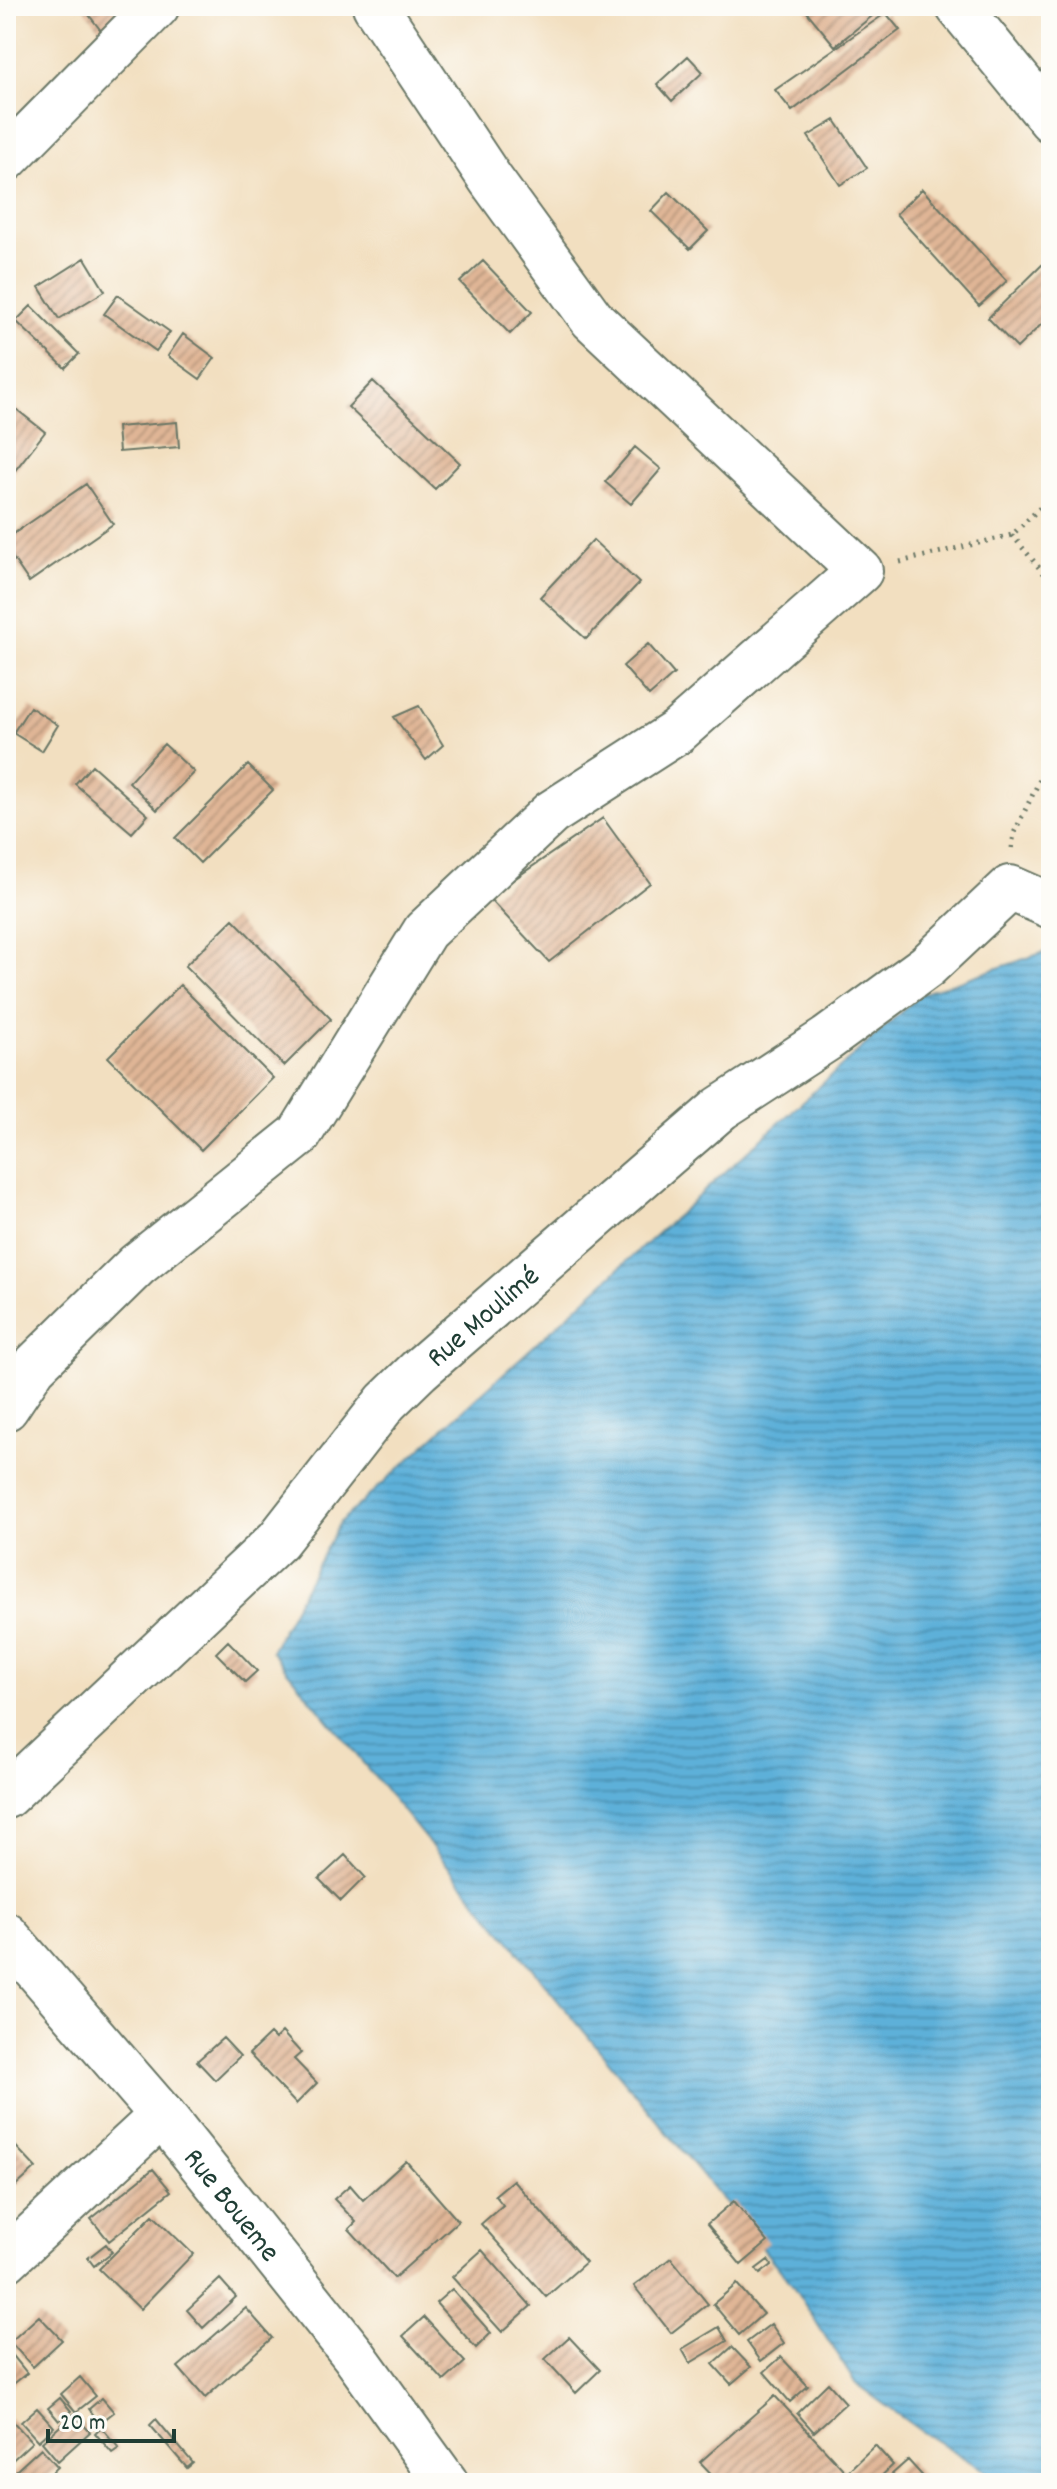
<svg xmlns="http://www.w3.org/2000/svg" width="1057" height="2489" viewBox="0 0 1057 2489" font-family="Dekko,sans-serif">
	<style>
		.water { fill: url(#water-rules); stroke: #3e7686; stroke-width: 2 }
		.building { fill: url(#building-hatch) }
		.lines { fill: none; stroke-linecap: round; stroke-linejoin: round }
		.street-casing { stroke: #697665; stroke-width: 48 }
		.path { stroke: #697665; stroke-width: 5; stroke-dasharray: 2 6; stroke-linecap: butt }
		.street { stroke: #fff; stroke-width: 44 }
		.labels { text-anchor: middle; stroke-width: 8; stroke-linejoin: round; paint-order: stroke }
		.street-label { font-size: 30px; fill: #1f3d34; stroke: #fdfcf7 }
	</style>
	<defs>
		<pattern id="water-rules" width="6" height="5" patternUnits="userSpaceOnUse" patternTransform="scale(2)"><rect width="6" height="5" fill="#5db0d9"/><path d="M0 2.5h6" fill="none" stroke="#4c90b1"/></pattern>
		<pattern id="building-hatch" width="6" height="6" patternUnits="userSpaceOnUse" patternTransform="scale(2)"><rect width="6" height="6" fill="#e0b696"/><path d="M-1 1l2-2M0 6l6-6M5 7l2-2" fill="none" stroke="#b5957b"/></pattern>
	</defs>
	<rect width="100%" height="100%" fill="#fdfcf7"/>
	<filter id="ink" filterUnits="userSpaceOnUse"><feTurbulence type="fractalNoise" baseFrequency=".0125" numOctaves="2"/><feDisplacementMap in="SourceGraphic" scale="16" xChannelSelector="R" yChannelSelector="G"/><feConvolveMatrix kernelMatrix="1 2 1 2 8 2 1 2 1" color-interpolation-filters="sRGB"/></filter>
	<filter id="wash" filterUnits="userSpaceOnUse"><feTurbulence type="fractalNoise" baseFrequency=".006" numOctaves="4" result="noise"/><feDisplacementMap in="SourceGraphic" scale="32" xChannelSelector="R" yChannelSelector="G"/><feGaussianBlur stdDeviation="1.8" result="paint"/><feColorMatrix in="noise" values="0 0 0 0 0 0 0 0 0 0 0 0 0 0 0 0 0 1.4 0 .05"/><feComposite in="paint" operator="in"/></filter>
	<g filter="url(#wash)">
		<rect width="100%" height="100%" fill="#f2dfc0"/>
		<path class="water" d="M1051 950V2483H1004L918 2429 856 2384 791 2283 271 1651 340 1522 921 994Z"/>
		<g id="blocks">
			<path class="building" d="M82 6H114L130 27 109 41Z
				M812 6H881L882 8 835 46 806 11Z
				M886 13 900 30 792 111 775 90Z
				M688 56 703 72 672 101 657 84Z
				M835 120 867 168 840 185 808 136Z
				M922 189 1007 281 979 306 896 214Z
				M669 192 708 231 690 249 651 211Z
				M1051 256V315L1017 348 988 318Z
				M85 258 105 291 59 319 39 287Z
				M483 261 532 312 510 334 460 282Z
				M118 295 170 332 156 351 104 314Z
				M31 306 79 354 65 368 16 321Z
				M183 334 215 358 200 379 168 356Z
				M373 381 460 463 435 489 348 407Z
				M6 401 45 432 6 482Z
				M177 422 179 447 119 452 117 427Z
				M635 447 661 469 631 504 605 482Z
				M86 484 113 524 29 582 6 548V539Z
				M593 540 639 583 586 639 540 597Z
				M648 644 674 674 649 696 623 666Z
				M419 706 443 745 426 760 394 717Z
				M30 707 58 725 42 751 13 733Z
				M164 744 194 772 157 810 129 782Z
				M92 765 148 815 132 833 75 784Z
				M248 765 273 790 200 863 175 838Z
				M603 818 650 883 549 962 488 897Z
				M233 919 331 1019 284 1066 185 966Z
				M180 985 273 1078 201 1150 108 1057Z
				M228 1641 257 1671 245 1682 216 1653Z
				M345 1855 365 1877 341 1901 319 1879Z
				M282 2032 301 2053 294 2059 317 2083 296 2104 249 2054 270 2034 275 2039Z
				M223 2038 240 2056 215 2080 197 2061Z
				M6 2136 36 2168 15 2187 6 2177Z
				M406 2161 458 2221 394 2278 349 2229 356 2222 334 2199 350 2185 363 2200Z
				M153 2169 171 2191 109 2241 91 2219Z
				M513 2180 586 2262 546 2297 481 2224 503 2205 495 2195Z
				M734 2201 768 2242 741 2265 707 2224Z
				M153 2215 193 2254 140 2309 99 2269Z
				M106 2244 112 2252 94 2266 88 2258Z
				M482 2250 531 2306 502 2332 452 2277Z
				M671 2258 708 2304 671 2333 634 2286Z
				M768 2260 772 2265 760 2274 756 2269Z
				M220 2279 236 2297 203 2328 187 2310Z
				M737 2284 763 2314 739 2335 713 2304Z
				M452 2289 491 2333 476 2348 436 2303Z
				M246 2308 272 2338 205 2398 178 2367Z
				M39 2316 62 2340 33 2367 10 2342Z
				M424 2317 465 2362 444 2381 403 2336Z
				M771 2324 784 2343 761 2361 747 2342Z
				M719 2327 727 2341 690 2363 682 2349Z
				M569 2337 600 2370 576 2393 545 2359Z
				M732 2347 751 2367 731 2384 713 2364Z
				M10 2352 27 2373 6 2390V2356Z
				M781 2357 808 2386 790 2402 764 2372Z
				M80 2377 96 2396 76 2412 61 2394Z
				M828 2383 846 2403 814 2432 797 2413Z
				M775 2396 856 2483H720L700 2462Z
				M60 2398 71 2411 59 2421 48 2408Z
				M102 2398 114 2412 100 2423 89 2409Z
				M37 2408 54 2427 38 2441 21 2422Z
				M6 2414 32 2442 6 2466Z
				M74 2414 90 2432 58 2461 42 2442Z
				M156 2419 193 2463 187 2468 150 2425Z
				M101 2427 119 2448 112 2453 95 2433Z
				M875 2445 893 2465 874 2483H859L848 2471Z
				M41 2448 58 2467 41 2483H8L6 2480Z
				M908 2460 929 2483H882Z"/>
		</g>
	</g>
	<g filter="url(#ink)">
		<use href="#blocks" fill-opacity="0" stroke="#697665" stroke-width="2"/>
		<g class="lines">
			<defs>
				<g id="street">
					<path d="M958 6 1051 120"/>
					<path d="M6 159 157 6"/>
					<path d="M6 1408 34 1366 137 1265 299 1135 425 931 551 813 677 732 860 571 592 319 491 180 375 6"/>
					<path id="s1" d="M6 1796 278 1540 386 1402 419 1370 721 1108 827 1039 927 966 1010 888 1051 906"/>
					<path id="s2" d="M6 1935 162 2115 353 2354 446 2483"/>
					<path d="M6 2260 162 2115"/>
				</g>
			</defs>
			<use href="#street" class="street-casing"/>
			<path class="path" d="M1012 535 1051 582
				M900 562 1012 535 1051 497
				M1012 848 1014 833 1051 757"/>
			<use href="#street" class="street"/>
		</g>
	</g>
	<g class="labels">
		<g class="street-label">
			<text dy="10" stroke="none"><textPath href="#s1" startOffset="678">Rue Moulimé</textPath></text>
			<text dy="10" stroke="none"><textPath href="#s2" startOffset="352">Rue Boueme</textPath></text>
		</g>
	</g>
	<rect width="1057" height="2489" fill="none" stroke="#fdfcf7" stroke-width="32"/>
	<path d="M48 2429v12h126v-12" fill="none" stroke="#1f3d34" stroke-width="4"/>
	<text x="60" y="2429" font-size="24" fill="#1f3d34" stroke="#fdfcf7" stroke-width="6" paint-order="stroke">20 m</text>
</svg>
